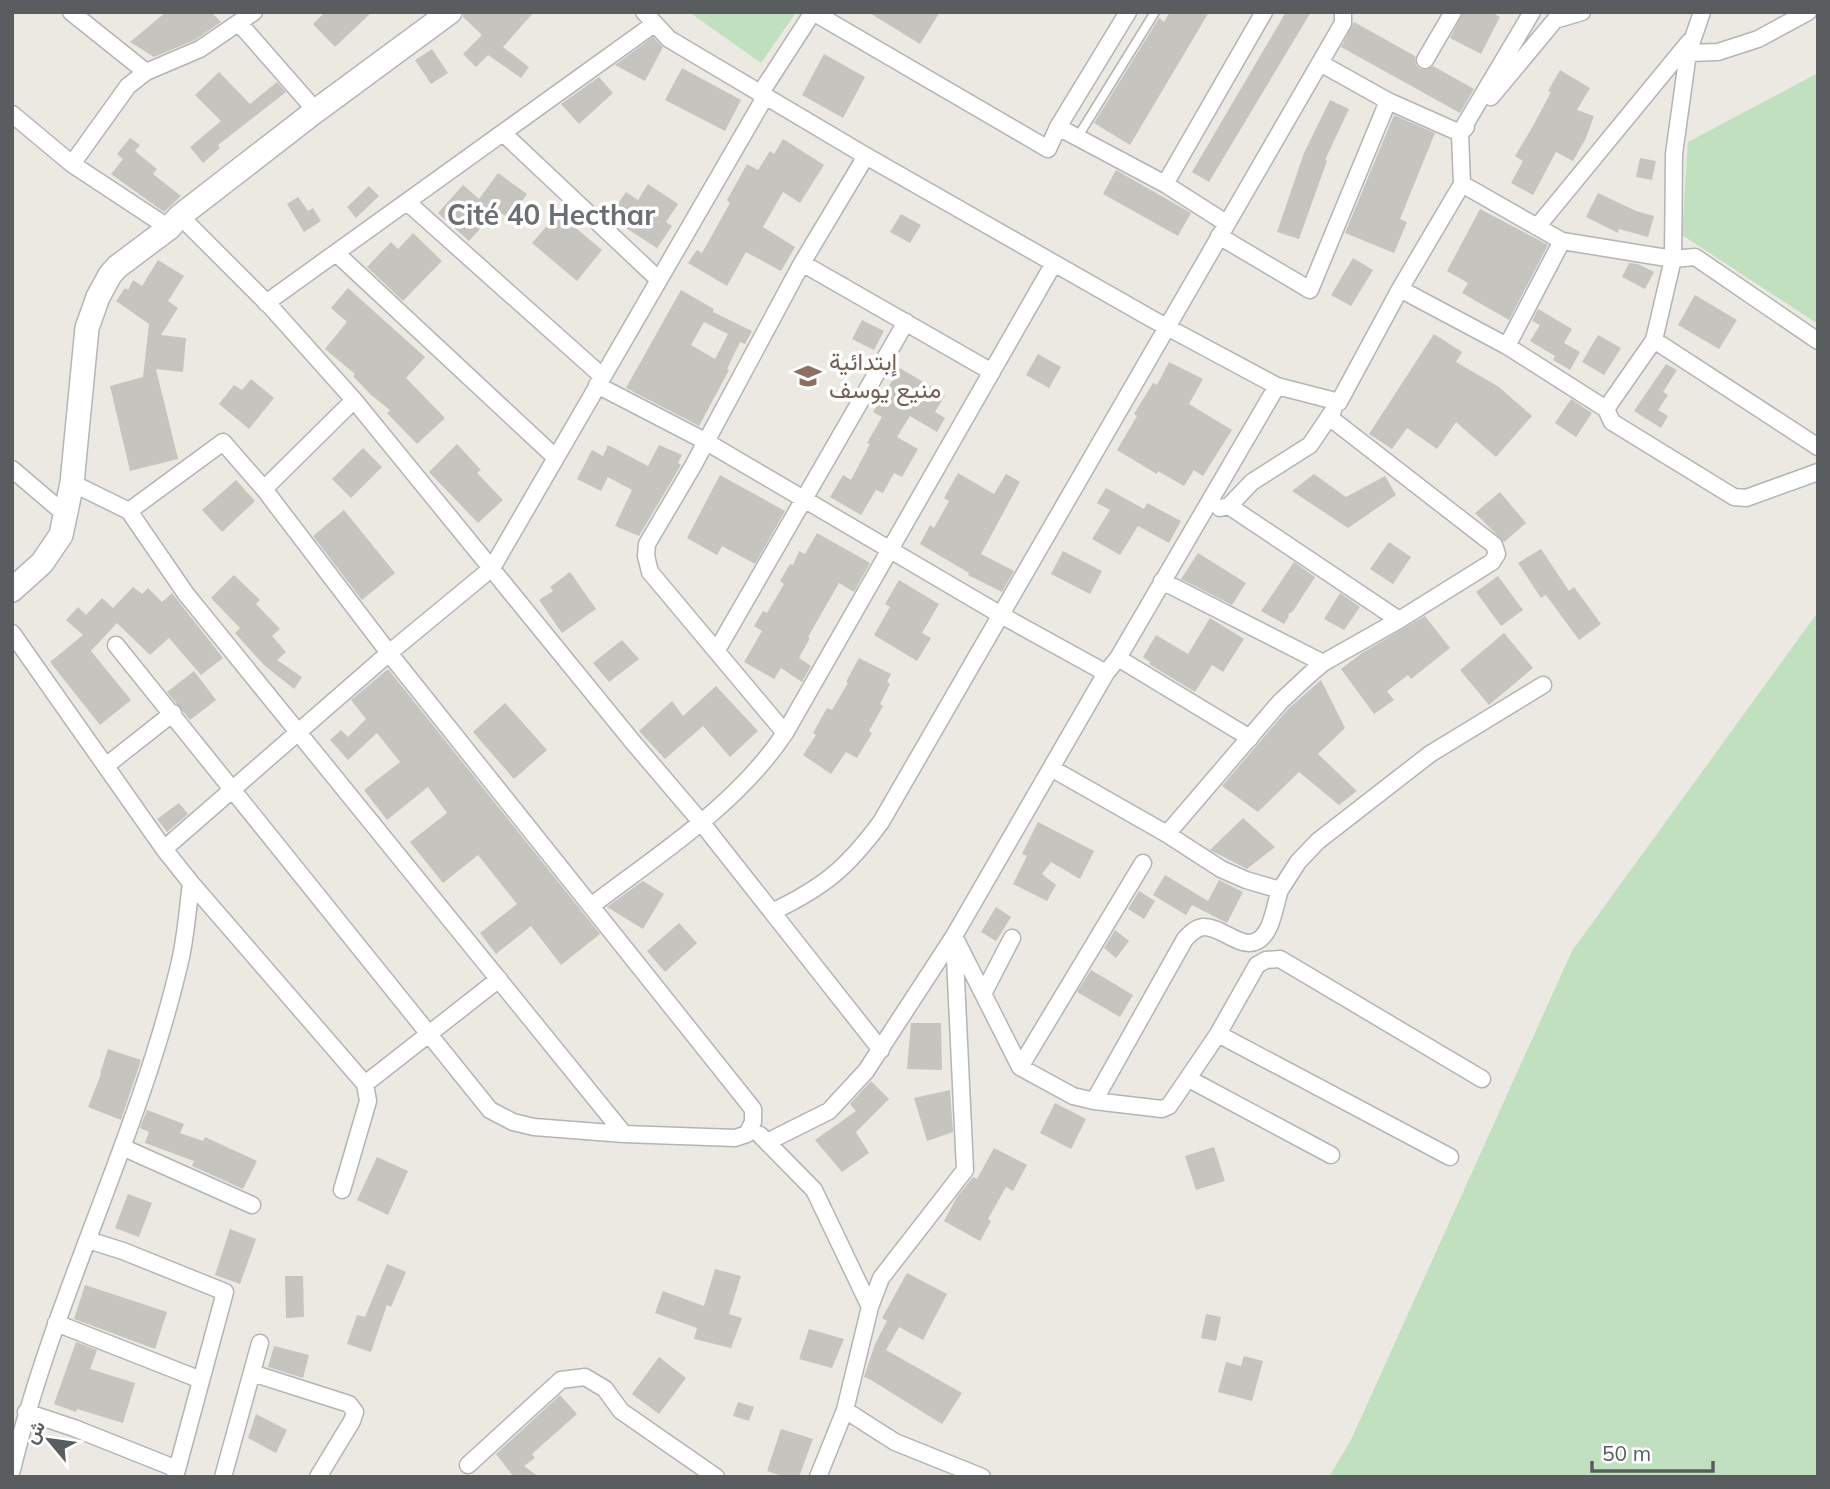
<svg xmlns="http://www.w3.org/2000/svg" width="1830" height="1489" viewBox="0 0 1830 1489" font-family="Mulish,Vazirmatn,sans-serif">
	<style>
		.green { fill: #c0e0c0 }
		.building { fill: #c6c4be; fill-rule: evenodd }
		.lines { fill: none; stroke-linecap: round; stroke-linejoin: round }
		.service-casing { stroke: #b2b4b7; stroke-width: 11 }
		.minor-casing { stroke: #b2b4b7; stroke-width: 19 }
		.secondary-casing { stroke: #b3b6ba; stroke-width: 26 }
		.service { stroke: #fff; stroke-width: 8 }
		.minor { stroke: #fff; stroke-width: 16 }
		.secondary { stroke: #fff; stroke-width: 23 }
		.labels { text-anchor: middle; stroke-width: 7; stroke-linejoin: round; paint-order: stroke }
		.education-label { font-size: 24px; fill: #785e54; stroke: #fff; text-anchor: start }
		.quarter-label { font-size: 28px; font-weight: bold; fill: #6b6e72; stroke: #fff }
	</style>
	<rect width="100%" height="100%" fill="#ebe9e1"/>
	<path class="green" d="M689 12H792L795 14 761 63Z
		M1818 73V324L1682 235 1688 142Z
		M1818 612V1477H1329L1351 1440 1572 951Z"/>
	<path class="building" d="M166 12H211L221 22 195 40 154 57 130 42Z
		M325 12H372L335 47 313 24Z
		M464 12H534L503 47 529 67 521 78 488 55 476 67 463 54 482 35 463 17Z
		M868 12H940L920 44Z
		M1170 12H1209L1130 145 1094 123 1159 18 1164 22Z
		M1286 12H1311L1209 182 1192 172Z
		M1463 12H1491L1500 17 1481 54 1450 38Z
		M1354 22 1415 56 1416 65 1420 69 1426 70 1433 66 1474 89 1460 113 1341 47Z
		M653 37 663 47 645 81 615 65Z
		M432 49 448 73 431 84 415 60Z
		M824 54 865 77 843 118 802 95Z
		M682 68 741 100 725 131 665 100Z
		M1560 70 1590 88 1577 110 1594 116 1586 138 1573 161 1556 152 1533 195 1511 183 1523 161 1515 156 1533 126 1551 92 1548 91Z
		M219 72 250 104 277 82 286 92 218 145 220 148 203 163 190 147 221 121 195 95Z
		M599 77 613 93 579 124 561 104Z
		M1330 100 1349 109 1325 160 1327 161 1299 239 1277 232 1304 153Z
		M1394 115 1435 133 1400 219 1407 222 1394 253 1345 233Z
		M130 138 140 145 135 151 157 169 153 174 181 196 164 212 111 174 123 159 117 154Z
		M783 139 824 165 800 203 783 192 763 227 795 247 781 271 746 252 727 286 688 263 697 250 702 253 730 203 727 200 747 164 758 170 770 151 774 154Z
		M1640 158 1656 161 1652 180 1636 177Z
		M1116 170 1191 213 1178 236 1103 194Z
		M498 173 527 194 509 219 497 210 469 241 438 213 463 185 479 199Z
		M648 184 678 204 666 222 672 226 657 248 612 219 617 212 614 210 626 192 638 200Z
		M369 186 379 196 356 218 347 207Z
		M1598 193 1636 211 1654 216 1648 237 1619 229 1618 233 1586 217Z
		M298 197 308 211 313 208 321 221 304 232 287 204Z
		M1480 209 1548 245 1509 320 1462 293 1468 283 1447 271Z
		M558 213 602 250 577 281 532 243Z
		M901 214 921 225 910 243 890 232Z
		M413 233 442 261 403 301 367 267 391 242 398 249Z
		M1353 258 1373 270 1351 306 1331 295Z
		M158 260 184 276 168 301 178 308 161 335 186 338 183 372 156 369 178 459 130 471 110 386 143 377 149 324 116 301 125 288 128 290 133 280 142 286Z
		M1629 263 1638 264 1654 272 1645 289 1622 277Z
		M348 288 425 357 406 378 445 418 417 444 387 413 390 410 371 395 353 376 355 374 325 349 347 322 331 308Z
		M681 290 714 309 713 312 752 331 745 344 740 342 727 369 729 370 699 426 626 388ZM704 322 728 334 715 359 691 345Z
		M1695 295 1737 320 1719 349 1678 325Z
		M1538 309 1572 329 1564 343 1580 352 1570 370 1553 360 1555 356 1530 341 1540 325 1532 321Z
		M862 320 884 331 874 350 852 339Z
		M1434 334 1462 352 1456 362 1499 387 1532 416 1496 457 1456 422 1437 449 1407 428 1392 449 1369 434Z
		M1598 335 1621 348 1604 375 1582 362Z
		M1038 354 1061 367 1049 388 1026 375Z
		M1169 362 1203 379 1189 404 1232 430 1203 476 1194 470 1184 486 1158 471 1157 474 1117 450 1137 416 1134 414 1153 383 1157 385Z
		M1666 364 1677 370 1663 392 1668 395 1658 410 1668 416 1661 428 1634 411Z
		M900 368 945 395 935 412 945 418 937 432 910 416 897 437 918 449 902 477 894 473 883 493 876 490 861 515 830 497 843 475 851 480 870 444 867 443 882 417 873 412Z
		M251 379 274 398 249 429 219 404 234 385 242 390Z
		M1571 399 1592 413 1576 437 1555 423Z
		M457 444 481 470 477 473 503 500 478 523 429 472Z
		M608 445 648 466 659 445 682 455 678 463 681 465 639 536 615 526 632 490 608 477 601 491 577 479 592 450 603 456Z
		M363 448 382 467 351 498 332 479Z
		M958 473 994 494 1006 474 1020 482 981 554 1014 571 1002 592 968 575 969 573 920 544 930 525 934 528 949 501 944 498Z
		M1314 474 1346 497 1385 476 1396 495 1348 528 1292 491Z
		M720 475 785 511 755 564 722 546 717 555 687 538Z
		M236 480 255 501 222 532 202 510Z
		M1106 488 1144 509 1147 503 1181 521 1169 543 1138 526 1120 555 1092 539 1110 510 1097 503Z
		M1500 492 1526 523 1504 542 1475 513Z
		M344 510 395 573 362 600 313 536Z
		M817 533 870 563 854 592 839 583 808 637 810 638 799 658 811 666 802 682 781 668 774 679 744 662 762 631 754 626 763 611 767 613 784 584 780 581 790 564 793 565 799 551 805 554Z
		M1389 542 1411 557 1393 584 1370 569Z
		M1541 549 1569 591 1574 587 1601 624 1579 640 1546 595 1541 598 1518 563Z
		M1063 551 1102 571 1090 594 1051 574Z
		M1198 553 1246 583 1232 605 1181 579Z
		M1294 562 1315 577 1293 611 1288 614 1289 616 1284 624 1261 611Z
		M570 572 596 609 562 633 539 600 553 591 550 587Z
		M234 575 260 600 256 604 280 629 272 636 286 652 277 660 302 677 294 689 264 665 235 633 240 628 211 598Z
		M1498 576 1523 610 1501 626 1476 592Z
		M899 580 939 604 922 633 931 638 917 661 874 635 890 607 885 604Z
		M133 587 142 594 148 588 162 602 172 593 223 658 201 675 169 638 150 655 117 623 91 651 131 700 100 725 50 662 83 635 66 620 78 607 86 615 102 598 113 608Z
		M1340 593 1360 607 1344 630 1324 619Z
		M1425 616 1450 648 1411 679 1408 675 1387 691 1394 700 1374 714 1341 669 1362 653Z
		M1210 618 1244 639 1223 672 1212 665 1195 692 1149 664 1150 662 1143 657 1156 635 1188 654Z
		M1504 633 1533 668 1489 705 1460 670Z
		M622 640 639 659 609 682 593 663Z
		M859 658 891 674 887 682 890 684 880 704 883 706 869 731 872 733 857 758 846 752 831 774 803 755 816 735 813 733 827 708 832 710 848 683 846 682Z
		M388 669 600 934 561 965 531 926 496 954 480 933 517 904 478 855 443 883 410 842 447 813 428 787 387 820 364 790 400 762 377 733 348 760 330 740 341 730 348 737 366 719 351 700Z
		M194 671 216 700 190 720 167 692Z
		M1321 680 1345 728 1318 754 1357 791 1339 805 1299 772 1258 812 1222 786 1288 709Z
		M716 686 758 731 730 757 703 726 665 759 639 731 672 701 683 716Z
		M505 703 547 750 514 779 473 732Z
		M179 803 188 814 167 832 157 819Z
		M1243 818 1275 847 1247 869 1210 850Z
		M1038 822 1094 851 1080 879 1051 862 1042 874 1056 885 1047 901 1013 884 1027 856 1022 854Z
		M1165 875 1208 901 1219 880 1243 892 1227 923 1192 905 1186 915 1153 895Z
		M643 881 664 894 643 929 607 907Z
		M1139 891 1155 901 1144 919 1128 909Z
		M996 907 1011 917 996 941 981 932Z
		M679 923 697 943 665 972 647 951Z
		M1115 930 1129 941 1116 958 1104 948Z
		M1091 970 1133 995 1120 1017 1077 992Z
		M911 1023H941L942 1070 907 1069Z
		M108 1049 141 1060 121 1120 88 1107 101 1074 100 1073Z
		M871 1081 889 1099 856 1132 869 1153 842 1172 815 1140 856 1111 850 1104Z
		M950 1090 953 1132 927 1141 914 1098Z
		M1055 1103 1086 1119 1071 1149 1040 1133Z
		M147 1110 184 1124 180 1133 203 1141 205 1137 257 1161 243 1189 192 1166 194 1161 145 1143 149 1132 140 1128Z
		M1214 1147 1225 1181 1196 1190 1185 1156Z
		M994 1148 1027 1165 1013 1191 1006 1187 988 1219 991 1221 980 1241 944 1221 957 1197 973 1177 977 1179Z
		M377 1157 408 1171 388 1215 357 1200Z
		M128 1194 152 1203 139 1237 115 1228Z
		M230 1229 256 1239 240 1284 215 1275Z
		M387 1264 406 1272 391 1307 387 1305 371 1352 347 1344 357 1315 365 1317Z
		M715 1269 741 1276 729 1314 742 1318 731 1348 694 1339 697 1328 655 1313 663 1291 704 1306Z
		M907 1273 947 1294 923 1340 899 1327 886 1350 962 1393 942 1424 871 1380 864 1377 875 1344 887 1321 882 1318Z
		M285 1276H303L304 1317 286 1318Z
		M85 1285 167 1312 155 1349 74 1319Z
		M1206 1314 1221 1317 1216 1341 1201 1338Z
		M809 1329 844 1339 832 1368 799 1359Z
		M76 1342 97 1350 90 1369 135 1383 123 1423 77 1409 76 1412 54 1404Z
		M274 1346 309 1355 303 1378 268 1367Z
		M1244 1356 1263 1361 1252 1401 1218 1392 1226 1362 1241 1366Z
		M659 1357 686 1378 659 1414 632 1394Z
		M560 1395 577 1414 532 1454 535 1458 524 1466 539 1477H514L496 1454Z
		M738 1402 754 1407 749 1421 733 1416Z
		M256 1414 287 1430 276 1453 248 1438Z
		M781 1429 813 1439 799 1477H785L767 1471Z"/>
	<g class="lines">
		<defs>
			<path id="service" d="M1077 138 1155 12"/>
			<path id="minor" d="M71 12 146 72
				M644 12 669 39 866 156 1152 319 1277 386 1339 402 1400 289 1462 184 1460 133 1532 12
				M813 12 1048 149 1058 127 1128 12
				M1702 12 1688 53 1674 154 1673 259 1695 257 1818 341
				M1555 20 1582 12
				M239 23 316 111
				M1688 53 1718 52 1758 39 1808 12
				M1425 60 1453 12
				M1320 63 1388 101 1460 133 1466 127
				M760 94 813 12
				M1491 97 1555 20 1559 12
				M12 114 72 164 169 228
				M1058 127 1165 184 1226 223
				M503 133 659 280
				M72 164 128 86 146 72 200 49 254 12
				M1165 184 1264 12
				M1462 184 1562 241 1673 259 1654 340 1606 409
				M407 202 602 376
				M180 216 270 306 354 400 632 741 701 822 881 1050
				M1537 227 1689 42
				M1219 236 1310 290 1388 101
				M336 253 555 457
				M802 263 992 372
				M1400 289 1507 346 1606 409 1612 422 1734 497 1746 498 1818 472
				M266 303 654 24
				M1654 340 1818 447
				M1507 346 1562 241
				M597 385 705 441 1001 615 1106 673
				M12 469 66 515
				M72 483 129 511 186 594 624 1134
				M264 489 354 400
				M1229 506 1399 620
				M1220 508 1229 506 1252 482 1310 445 1333 411
				M1162 581 1323 663
				M12 633 164 849 191 883 365 1084 368 1101 342 1190
				M116 645 490 1110 513 1122 534 1127 624 1134 735 1138 747 1134 753 1122V1109L389 653 264 489 223 442 129 511
				M717 650 906 322
				M1118 658 1250 738
				M785 733 650 572 646 556 647 544 693 466 802 263 866 156
				M107 765 173 713
				M1051 768 1167 834 1221 869 1246 880 1280 890 1298 862 1318 841 1430 754 1543 685
				M1167 834 1280 702 1309 675 1323 663 1399 620 1492 562 1497 554 1494 545 1329 417
				M164 849 389 653 492 568 765 97
				M591 906C659 854 737 805 785 733L1054 263
				M772 912C824 887 847 868 881 822L1343 23V12
				M957 942 1020 1067 1073 1096 1094 1101 1185 939C1190 934 1195 928 1203 927 1225 925 1251 964 1269 927 1274 916 1276 902 1280 890
				M984 992 1012 938
				M1218 1034 1450 1157
				M1020 1067 1143 863
				M1189 1079 1331 1155
				M365 1084 499 979
				M1094 1101 1162 1109 1169 1106 1218 1034 1257 965 1266 960 1280 959 1482 1079
				M760 1135 814 1190 870 1307
				M767 1142 829 1111 866 1071 954 936 1106 673 1118 658 1277 386
				M122 1147 252 1205
				M88 1240 123 1251 225 1292 175 1477
				M56 1323 201 1380
				M252 1373 349 1404 355 1412 352 1421 318 1477
				M845 1410 895 1442 982 1477
				M26 1412 74 1428 177 1469
				M468 1465 561 1380 585 1377 605 1389 621 1411 716 1477
				M12 1470C54 1295 141 1133 181 957 186 933 188 908 191 883
				M223 1477 260 1343
				M818 1477 845 1410 870 1307 881 1278 965 1170 954 936"/>
			<path id="secondary" d="M12 590 42 563 61 535 72 483 87 328 98 297 110 275 117 267 169 228 180 216 313 113 450 12"/>
		</defs>
		<use href="#service" class="service-casing"/>
		<use href="#minor" class="minor-casing"/>
		<use href="#secondary" class="secondary-casing"/>
		<use href="#service" class="service"/>
		<use href="#minor" class="minor"/>
		<use href="#secondary" class="secondary"/>
	</g>
	<defs>
		<symbol id="school-bare" viewBox="-9 -9 18 18"><path d="M0-5L7-2L0 1L-7-2ZM-4 1L0 2.5L4 1V4Q0 6-4 4Z" fill="#8d6e63" stroke="#fff" stroke-width="2.5" paint-order="stroke"/></symbol>
	</defs>
	<g fill-rule="evenodd">
		<use href="#school-bare" x="789" y="357" width="38" height="38"/>
	</g>
	<g class="labels">
		<g class="education-label">
			<text x="829" y="370">إبتدائية<tspan x="829" dy="28">منيع يوسف</tspan></text>
		</g>
		<g class="quarter-label">
			<text x="551" y="225">Cité 40 Hecthar</text>
		</g>
	</g>
	<rect width="1830" height="1489" fill="none" stroke="#5a5d60" stroke-width="28"/>
	<g transform="translate(49 1440) rotate(299)" stroke="#ffffff" stroke-width="5" paint-order="stroke">
	<path d="M0-5L12 26L0 18L-12 26Z" fill="#5a5d60"/>
	<text y="-10" font-size="19" font-weight="bold" text-anchor="middle" fill="#5a5d60">ش</text>
	</g>
	<path d="M1592 1461v10h121v-10" fill="none" stroke="#5a5d60" stroke-width="3.5"/>
	<text x="1602" y="1461" font-size="21" fill="#5a5d60" stroke="#ffffff" stroke-width="5" paint-order="stroke">50 m</text>
</svg>
